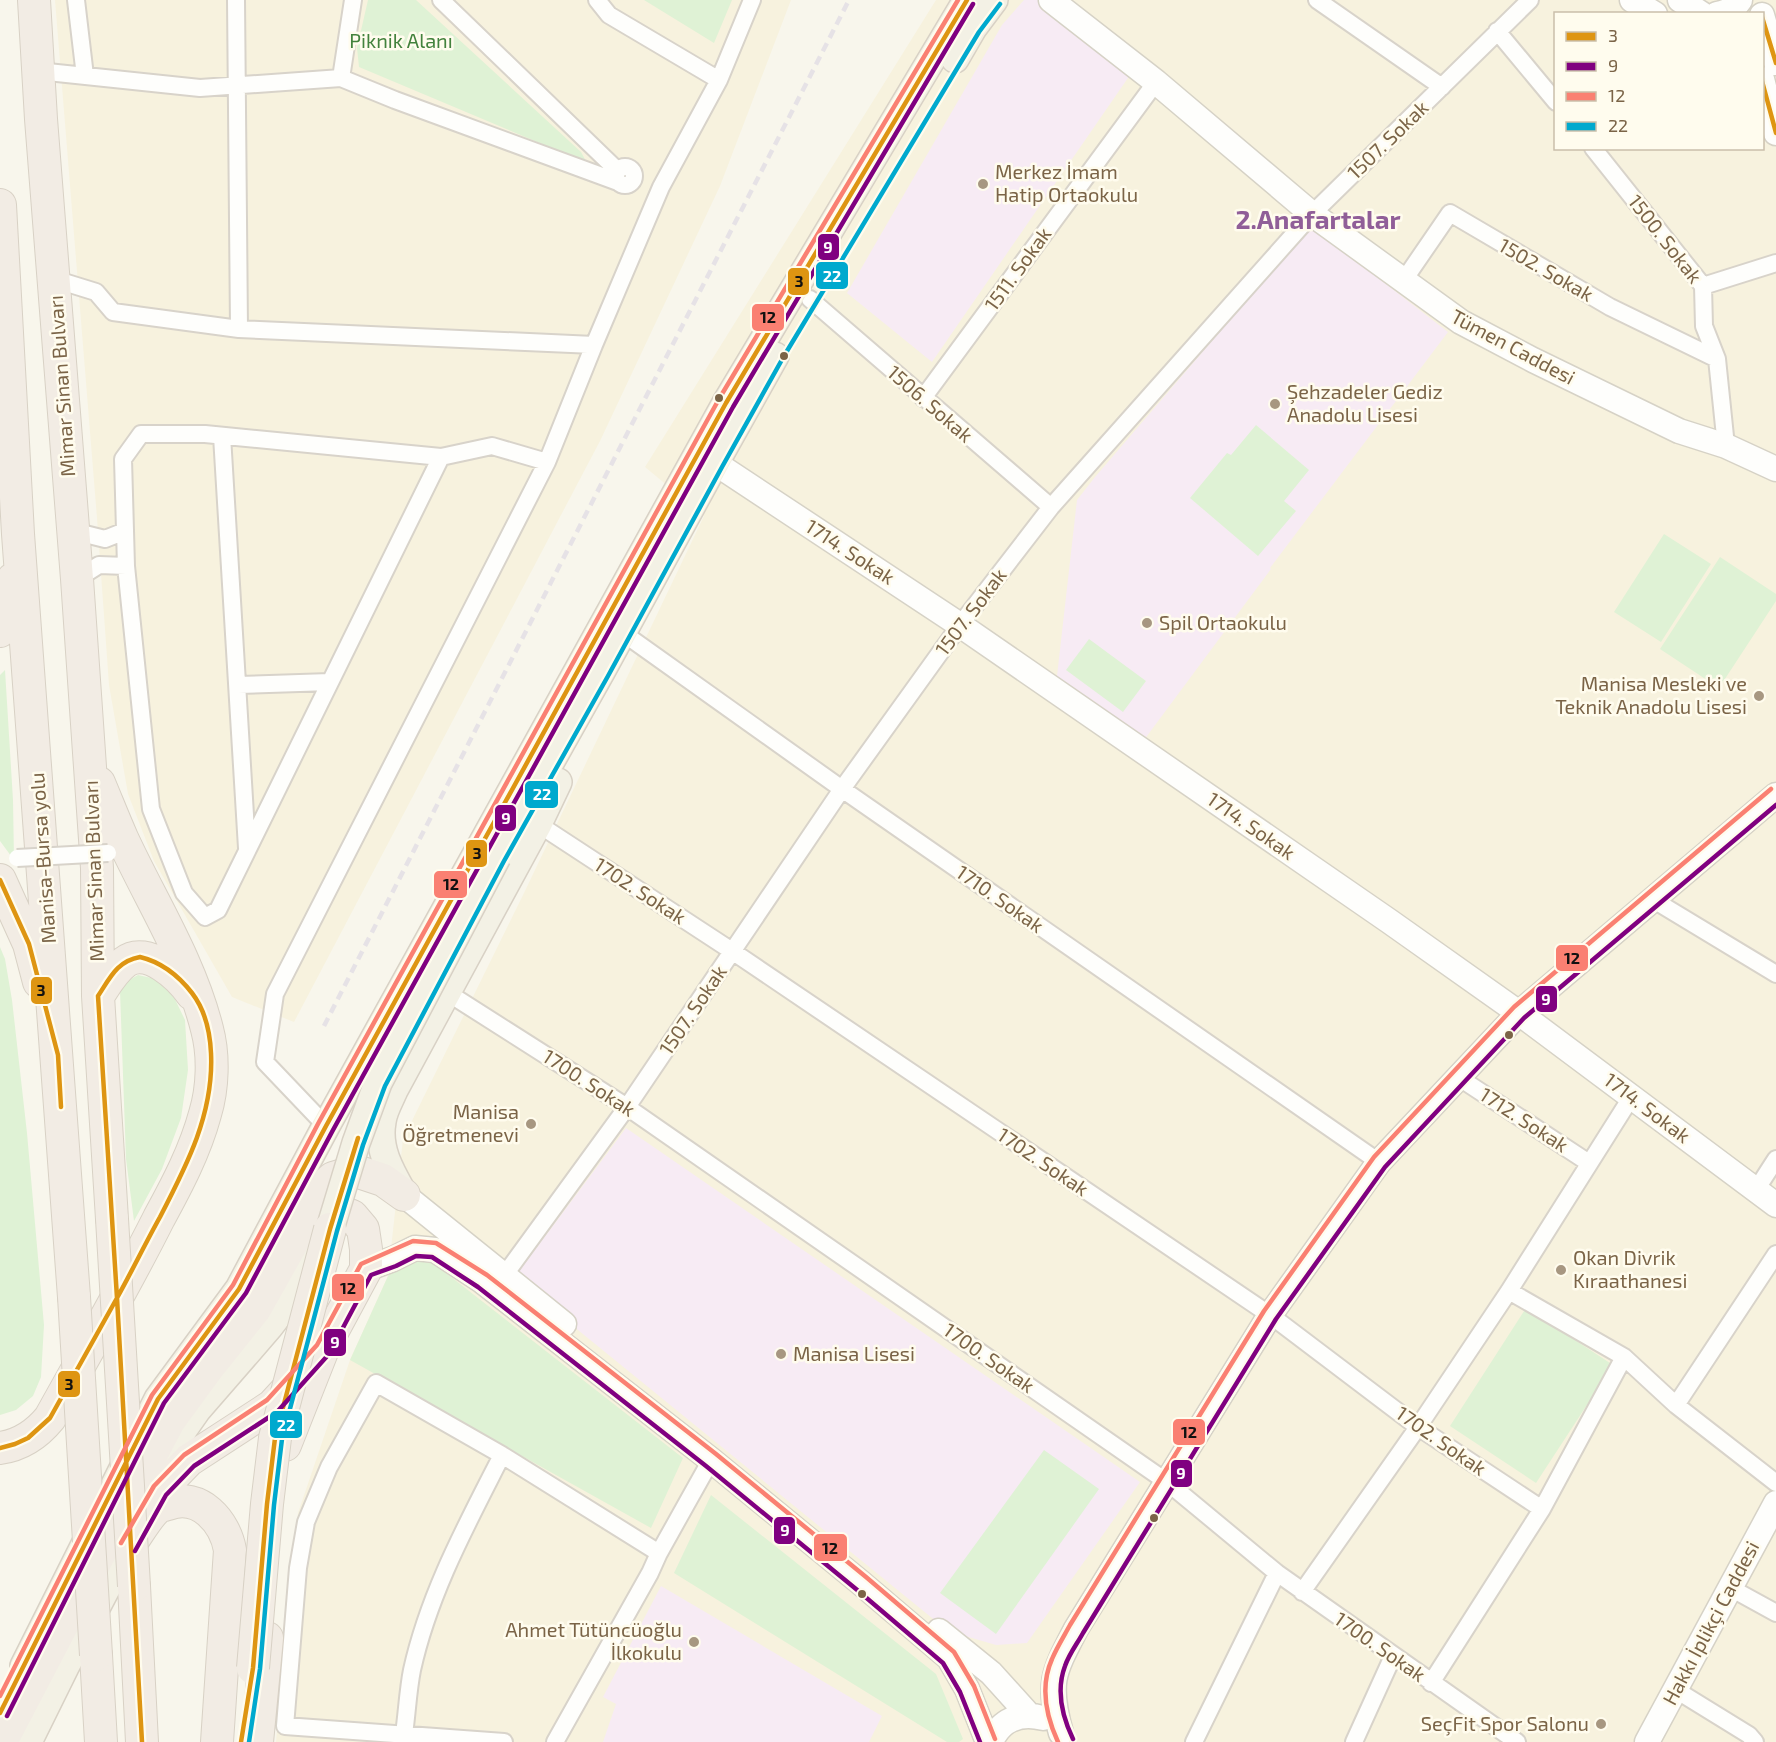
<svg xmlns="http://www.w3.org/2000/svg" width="1776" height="1742" viewBox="0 0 1776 1742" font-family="'Exo 2',sans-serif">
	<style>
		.residential { fill: #f7f2de; fill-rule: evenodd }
		.education { fill: #f7ebf4 }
		.green { fill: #dff2d5 }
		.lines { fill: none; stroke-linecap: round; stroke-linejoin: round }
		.street-casing { stroke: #d8d3ca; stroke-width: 20 }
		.secondary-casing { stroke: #d6d2c6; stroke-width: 27 }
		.primary-casing { stroke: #d8d1c5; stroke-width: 30 }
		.highway-casing { stroke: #d8d1c5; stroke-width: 34 }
		.street { stroke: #fefefc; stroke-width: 16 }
		.secondary { stroke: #fefefc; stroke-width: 24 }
		.primary { stroke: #f3f1e5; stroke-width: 27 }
		.highway { stroke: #f2ece4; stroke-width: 32 }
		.rail { stroke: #e6e2e6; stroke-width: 4.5; stroke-dasharray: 9 6; stroke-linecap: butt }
		.street-bridge-casing { stroke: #d8d3ca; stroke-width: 20; stroke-linecap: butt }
		.primary-bridge-casing { stroke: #d8d1c5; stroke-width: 30; stroke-linecap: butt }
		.highway-bridge-casing { stroke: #d8d1c5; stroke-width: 34; stroke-linecap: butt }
		.street-bridge { stroke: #fefefc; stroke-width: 16 }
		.primary-bridge { stroke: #f3f1e5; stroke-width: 27 }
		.highway-bridge { stroke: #f2ece4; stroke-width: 32 }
		.bus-1-casing { stroke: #fffcee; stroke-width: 9 }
		.bus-2-casing { stroke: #fffcee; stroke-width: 9 }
		.bus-3-casing { stroke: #fffcee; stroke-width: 9 }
		.bus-4-casing { stroke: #fffcee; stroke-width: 9 }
		.bus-1 { stroke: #de9512; stroke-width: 4.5 }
		.bus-2 { stroke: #800080; stroke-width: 4.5 }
		.bus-3 { stroke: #fa8072; stroke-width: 4.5 }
		.bus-4 { stroke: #00a9ce; stroke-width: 4.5 }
		.poi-dot { fill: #a79781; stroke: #fffcee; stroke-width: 2 }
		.bus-dot { fill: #7b6447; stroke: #fffcee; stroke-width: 2 }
		.labels { text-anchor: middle; stroke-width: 5; stroke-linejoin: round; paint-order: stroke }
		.park-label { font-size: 20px; fill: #43823d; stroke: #fffcee }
		.street-label { font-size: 20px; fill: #7b6447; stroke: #fffcee }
		.poi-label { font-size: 20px; fill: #7b6447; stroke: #fffcee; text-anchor: start }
		.district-label { font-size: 26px; font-weight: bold; fill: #905e98; stroke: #fffcee }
		.line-badge { stroke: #fffcee; stroke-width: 2 }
		.badge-label { font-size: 16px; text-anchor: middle; font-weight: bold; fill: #fff }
		.pale-badge-label { font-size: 16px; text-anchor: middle; font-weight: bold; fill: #111 }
	</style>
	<rect width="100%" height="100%" fill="#f8f6ec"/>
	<path class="residential" d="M55 0H791L720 186 600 441 294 1022 232 997 154 861 128 794 109 685 97 518Z
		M936 0H1776V1742H276L298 1513 350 1360 388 1276 403 1139 524 893 704 516 645 467ZM1556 14H1762V148H1556Z"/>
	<path class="education" d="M1024 0H1041L1130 75 932 362 847 293 1002 25Z
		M1311 226 1448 332 1270 568 1271 569 1144 740 1057 676 1077 500 1095 477Z
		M626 1128 1140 1482 1027 1643 996 1645 948 1631 514 1278Z
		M661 1586 882 1716 869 1742H603L616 1704 603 1697Z"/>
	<path class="green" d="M368 0H416L581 152 587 163 359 67 357 48Z
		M644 0H732L714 43Z
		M1256 425 1309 470 1284 501 1296 511 1258 556 1190 498 1227 453 1231 455Z
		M1664 534 1711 564 1661 642 1614 612Z
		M1720 557 1776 594V601L1719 688 1660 649Z
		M1089 639 1146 681 1123 712 1066 670Z
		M5 670 13 800 14 860 0 841V675Z
		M0 947 5 959 12 1000 27 1133 44 1325 41 1377 33 1396 16 1410 0 1415Z
		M138 975 156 979 171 991 185 1020 188 1070 181 1118 162 1169 134 1221 126 1159 120 991 124 983Z
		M419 1256 437 1266 683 1458 651 1528 350 1360 388 1276 401 1262Z
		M1526 1308 1613 1365 1536 1483 1450 1426Z
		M1044 1450 1099 1489 996 1634 940 1593Z
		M711 1495 936 1674 963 1739 959 1742H947L674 1573Z"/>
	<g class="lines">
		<defs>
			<path id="street" d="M76 0 85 76
				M236 0 239 329
				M441 0 618 171
				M597 0 609 15 719 80
				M1317 0 1442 87
				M1497 31 1556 102
				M38 71 200 88 341 78 395 100 618 182
				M341 78 353 0
				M1593 148 1703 286 1704 326 1717 359 1726 446
				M616 176a9 9 0 1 1 18 0a9 9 0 1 1-18 0Z
				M54 279 96 292 113 312 239 329 594 345 547 462 275 994 265 1062 326 1126
				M1404 280 1450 213 1610 307 1717 359
				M1703 286 1776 263
				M810 299 1051 507
				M594 345 661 187 719 80 752 0
				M923 398 1156 82
				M222 436 247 848
				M441 457 218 910 205 917 184 893 151 809 126 566 123 459 141 434H205L441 457 492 446 547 462
				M73 531 105 539 125 531
				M77 579 99 565 126 566
				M623 633 842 789 1379 1162
				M238 685 330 682
				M538 824 732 951 1270 1315 1418 1427 1542 1509
				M1652 899 1776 974
				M448 993 627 1107 1167 1482 1277 1573 1517 1742
				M1458 1077 1589 1163
				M1756 1190 1776 1159
				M498 1284 627 1107 842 789 960 625 1051 507 1312 214 1530 0
				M1509 1291 1624 1357 1676 1405 1776 1483
				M1676 1405 1776 1254
				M1730 1586 1736 1591 1776 1613
				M1302 1592 1418 1427 1509 1291 1632 1096
				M1431 1683 1542 1509 1624 1357
				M1676 1690 1749 1735 1755 1742
				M404 1734C407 1713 408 1690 412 1670 429 1593 467 1524 502 1455
				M504 1742 285 1726 298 1568 306 1522 329 1467 376 1383 502 1455 659 1553
				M555 1742 650 1573 659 1553 711 1460
				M1194 1742 1277 1573
				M1354 1742 1393 1656"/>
			<path id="secondary" d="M1051 0 1156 82 1312 214 1461 322 1533 360 1679 431 1726 446 1776 469
				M1632 0 1655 14
				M1680 0 1702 14
				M1717 14C1727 12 1734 9 1740 0
				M1762 15 1776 63
				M1762 79 1776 133
				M715 463 960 625 1389 921 1519 1013 1776 1205
				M404 1195 564 1324
				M366 1269 393 1259 415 1248 435 1250 482 1281 711 1460 861 1583 949 1658 967 1689 988 1742
				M939 1631 991 1673 1029 1715
				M1061 1733C1047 1683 1053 1673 1076 1629L1270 1315 1379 1162 1519 1013 1776 795
				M991 1742C1000 1720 1020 1712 1043 1718
				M1647 1742 1776 1503"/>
			<path id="primary" d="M955 59 973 28 994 0
				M497 857 601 672 715 463 775 356
				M404 1195C391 1172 377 1149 382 1122 383 1111 390 1100 394 1090L538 824 558 782
				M159 1468 162 1460 197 1410 269 1327 295 1293 316 1256
				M24 1666 158 1399 239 1289 326 1126 726 403 967 0
				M28 1742 65 1667 128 1547 133 1534"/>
			<path id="highway" d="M34 0 41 119 77 579 97 868 98 996 112 1219
				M0 205 18 534 74 1297
				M0 631 12 592 13 579
				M0 880 29 944 39 982
				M98 996C106 984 113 971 125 962 147 945 180 977 192 994
				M285 1445 323 1349 366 1269V1249L363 1229 352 1216 337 1210H326L309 1220
				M0 1448C21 1445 37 1434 50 1418 87 1351 125 1286 159 1218 177 1185 195 1151 205 1114 213 1088 214 1055 207 1029 190 961 151 901 122 838 114 820 107 802 99 783
				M147 1514 160 1490 189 1460 272 1406 295 1381
				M128 1547C136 1537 147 1517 156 1509 159 1506 164 1505 168 1504 200 1492 225 1522 230 1550L217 1742
				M134 1586 142 1742
				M96 1655 101 1742
				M1 1742 169 1421 207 1369 255 1309 291 1245 315 1194 333 1178 356 1171 383 1180 404 1195
				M257 1742 267 1638"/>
		</defs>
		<use href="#street" class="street-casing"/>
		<use href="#secondary" class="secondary-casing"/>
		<use href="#primary" class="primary-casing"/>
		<use href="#highway" class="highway-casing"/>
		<use href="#street" class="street"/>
		<use href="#secondary" class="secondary"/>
		<use href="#primary" class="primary"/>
		<use href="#highway" class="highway"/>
		<path class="rail" d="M324 1026 849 0"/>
		<defs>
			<path id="street-bridge" d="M17 858 108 853"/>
			<path id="primary-bridge" d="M330 1229 356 1143 378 1083 497 857"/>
			<path id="highway-bridge" d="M112 1219 134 1586
				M74 1297 96 1655
				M253 1668 267 1504 275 1438 330 1229"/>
		</defs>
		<use href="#street-bridge" class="street-bridge-casing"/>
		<use href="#primary-bridge" class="primary-bridge-casing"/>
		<use href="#highway-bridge" class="highway-bridge-casing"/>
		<use href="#street-bridge" class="street-bridge"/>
		<use href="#primary-bridge" class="primary-bridge"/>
		<use href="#highway-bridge" class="highway-bridge"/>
		<defs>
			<path id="bus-1" d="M1762 17 1776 63
				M1762 81 1776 133
				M0 880 29 944 58 1055 61 1107
				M140 957C161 962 178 975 192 993 205 1010 210 1031 211 1053 214 1113 187 1165 160 1217 145 1244 132 1271 117 1298L98 996C110 978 117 961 140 957Z
				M117 1298 142 1742
				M0 1448 15 1444 28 1438 50 1418 117 1298
				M0 1713 158 1399 239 1289 326 1126 726 403 967 0
				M241 1742 253 1668 267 1504 275 1438 330 1229 358 1138"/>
			<path id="bus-2" d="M135 1551 166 1495 194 1466 277 1412 329 1354 371 1275 396 1266 416 1256 432 1257 478 1287 706 1466 856 1589 943 1663 960 1692 980 1742
				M7 1716 164 1403 246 1293 333 1130 733 407 973 4
				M1073 1739C1062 1716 1056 1690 1065 1666 1069 1654 1077 1644 1083 1633L1276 1319 1385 1167 1524 1018 1776 805"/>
			<path id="bus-3" d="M121 1543 154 1486 184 1455 267 1400 317 1345 361 1264 413 1241 436 1243 487 1275 716 1454 866 1577 954 1652 974 1686 995 1739
				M0 1696 152 1395 233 1285 319 1122 719 399 958 0
				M1058 1742C1046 1716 1040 1686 1052 1659 1057 1647 1064 1636 1070 1625L1264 1311 1374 1157 1514 1007 1771 789"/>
			<path id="bus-4" d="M249 1742 260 1669 274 1505 282 1439 337 1231 363 1145 385 1086 504 861 608 676 722 467 784 356 979 32 1000 4"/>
		</defs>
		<use href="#bus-1" class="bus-1-casing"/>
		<use href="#bus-2" class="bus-2-casing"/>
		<use href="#bus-3" class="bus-3-casing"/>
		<use href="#bus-4" class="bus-4-casing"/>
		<use href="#bus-1" class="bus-1"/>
		<use href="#bus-2" class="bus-2"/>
		<use href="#bus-3" class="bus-3"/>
		<use href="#bus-4" class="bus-4"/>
	</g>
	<g class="poi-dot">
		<circle cx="983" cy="184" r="6"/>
		<circle cx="1275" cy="404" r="6"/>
		<circle cx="1147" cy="623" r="6"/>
		<circle cx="1759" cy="696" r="6"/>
		<circle cx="531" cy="1124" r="6"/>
		<circle cx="1561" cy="1270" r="6"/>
		<circle cx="781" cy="1354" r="6"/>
		<circle cx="694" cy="1642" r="6"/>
		<circle cx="1601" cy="1724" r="6"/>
	</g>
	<g class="bus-dot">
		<circle cx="784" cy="356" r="5"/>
		<circle cx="719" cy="398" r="5"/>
		<circle cx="1509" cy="1035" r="5"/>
		<circle cx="1154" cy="1518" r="5"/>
		<circle cx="862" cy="1594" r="5"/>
	</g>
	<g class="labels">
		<g class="park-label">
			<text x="401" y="48">Piknik Alanı</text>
		</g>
		<g class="street-label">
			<text transform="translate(1388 140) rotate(-44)" y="7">1507. Sokak</text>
			<text transform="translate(1665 239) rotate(52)" y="7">1500. Sokak</text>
			<text transform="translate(1018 269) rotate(-54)" y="7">1511. Sokak</text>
			<text transform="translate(1546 270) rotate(30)" y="7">1502. Sokak</text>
			<text transform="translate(1513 347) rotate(28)" y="7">Tümen Caddesi</text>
			<text transform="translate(62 386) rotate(-94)" y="7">Mimar Sinan Bulvarı</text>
			<text transform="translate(930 404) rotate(41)" y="7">1506. Sokak</text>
			<text transform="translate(850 552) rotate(33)" y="7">1714. Sokak</text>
			<text transform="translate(971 612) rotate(-53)" y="7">1507. Sokak</text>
			<text transform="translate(1251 826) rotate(35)" y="7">1714. Sokak</text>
			<text transform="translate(43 858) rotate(-94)" y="7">Manisa-Bursa yolu</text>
			<text transform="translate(94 871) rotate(-92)" y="7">Mimar Sinan Bulvarı</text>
			<text transform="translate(640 891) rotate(33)" y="7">1702. Sokak</text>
			<text transform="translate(1000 899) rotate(35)" y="7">1710. Sokak</text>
			<text transform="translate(693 1010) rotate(-56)" y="7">1507. Sokak</text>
			<text transform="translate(589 1083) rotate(33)" y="7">1700. Sokak</text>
			<text transform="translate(1647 1108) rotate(37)" y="7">1714. Sokak</text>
			<text transform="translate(1524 1120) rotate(33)" y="7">1712. Sokak</text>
			<text transform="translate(1043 1162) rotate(34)" y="7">1702. Sokak</text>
			<text transform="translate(989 1358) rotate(35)" y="7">1700. Sokak</text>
			<text transform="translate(1441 1441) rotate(35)" y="7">1702. Sokak</text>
			<text transform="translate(1711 1623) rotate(-62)" y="7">Hakkı İplikçi Caddesi</text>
			<text transform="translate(1380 1647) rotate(35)" y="7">1700. Sokak</text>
		</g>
		<g class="poi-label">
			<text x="995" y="179">Merkez İmam<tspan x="995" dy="23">Hatip Ortaokulu</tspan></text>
			<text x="1287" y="399">Şehzadeler Gediz<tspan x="1287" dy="23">Anadolu Lisesi</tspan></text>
			<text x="1159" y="630">Spil Ortaokulu</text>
			<text x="1747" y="691" text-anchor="end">Manisa Mesleki ve<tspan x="1747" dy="23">Teknik Anadolu Lisesi</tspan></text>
			<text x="519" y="1119" text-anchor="end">Manisa<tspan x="519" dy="23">Öğretmenevi</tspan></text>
			<text x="1573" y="1265">Okan Divrik<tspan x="1573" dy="23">Kıraathanesi</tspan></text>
			<text x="793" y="1361">Manisa Lisesi</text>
			<text x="682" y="1637" text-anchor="end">Ahmet Tütüncüoğlu<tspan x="682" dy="23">İlkokulu</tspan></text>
			<text x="1589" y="1731" text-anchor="end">SeçFit Spor Salonu</text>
		</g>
		<g class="district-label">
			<text x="1318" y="229">2.Anafartalar</text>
		</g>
	</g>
	<g class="line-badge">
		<rect x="817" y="233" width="23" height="28" rx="6" fill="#800080"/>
		<rect x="815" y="261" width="34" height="29" rx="6" fill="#00a9ce"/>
		<rect x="787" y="267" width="23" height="29" rx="6" fill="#de9512"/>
		<rect x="751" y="303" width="34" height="29" rx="6" fill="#fa8072"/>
		<rect x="524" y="780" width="35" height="29" rx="6" fill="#00a9ce"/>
		<rect x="494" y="804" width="23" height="28" rx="6" fill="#800080"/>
		<rect x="465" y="839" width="23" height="29" rx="6" fill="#de9512"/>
		<rect x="433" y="870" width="35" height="29" rx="6" fill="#fa8072"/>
		<rect x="1555" y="944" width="34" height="28" rx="6" fill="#fa8072"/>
		<rect x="30" y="976" width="23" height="29" rx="6" fill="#de9512"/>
		<rect x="1535" y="985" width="23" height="28" rx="6" fill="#800080"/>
		<rect x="331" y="1273" width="34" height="29" rx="6" fill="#fa8072"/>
		<rect x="323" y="1328" width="24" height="29" rx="6" fill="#800080"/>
		<rect x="57" y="1370" width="24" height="28" rx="6" fill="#de9512"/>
		<rect x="269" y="1410" width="34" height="29" rx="6" fill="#00a9ce"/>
		<rect x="1172" y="1418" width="34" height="28" rx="6" fill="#fa8072"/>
		<rect x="1170" y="1459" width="23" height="29" rx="6" fill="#800080"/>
		<rect x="773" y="1516" width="23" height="29" rx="6" fill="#800080"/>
		<rect x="813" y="1533" width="35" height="29" rx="6" fill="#fa8072"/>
	</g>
	<g class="badge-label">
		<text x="828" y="253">9</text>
		<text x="832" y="282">22</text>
		<text x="542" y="800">22</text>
		<text x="506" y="824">9</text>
		<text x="1546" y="1005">9</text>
		<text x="335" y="1348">9</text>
		<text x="286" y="1431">22</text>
		<text x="1181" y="1479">9</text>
		<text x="785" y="1536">9</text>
	</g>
	<g class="pale-badge-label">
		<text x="799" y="287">3</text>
		<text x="768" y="323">12</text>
		<text x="477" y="859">3</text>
		<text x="451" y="890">12</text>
		<text x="1572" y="964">12</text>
		<text x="41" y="996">3</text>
		<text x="348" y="1294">12</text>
		<text x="69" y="1390">3</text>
		<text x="1189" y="1438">12</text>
		<text x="830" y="1554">12</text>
	</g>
	<rect x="1554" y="12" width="210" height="138" fill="#fffcee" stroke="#cabfab" stroke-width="1.5"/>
	<rect x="1566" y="32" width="30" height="9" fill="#de9512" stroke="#cabfab" stroke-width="1.5"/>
	<text x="1608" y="42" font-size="18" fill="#7b6447">3</text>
	<rect x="1566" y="62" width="30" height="9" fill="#800080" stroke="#cabfab" stroke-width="1.5"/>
	<text x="1608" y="72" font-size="18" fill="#7b6447">9</text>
	<rect x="1566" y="92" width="30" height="9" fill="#fa8072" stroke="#cabfab" stroke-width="1.5"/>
	<text x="1608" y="102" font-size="18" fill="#7b6447">12</text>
	<rect x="1566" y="122" width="30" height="9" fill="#00a9ce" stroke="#cabfab" stroke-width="1.5"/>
	<text x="1608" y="132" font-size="18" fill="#7b6447">22</text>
</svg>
